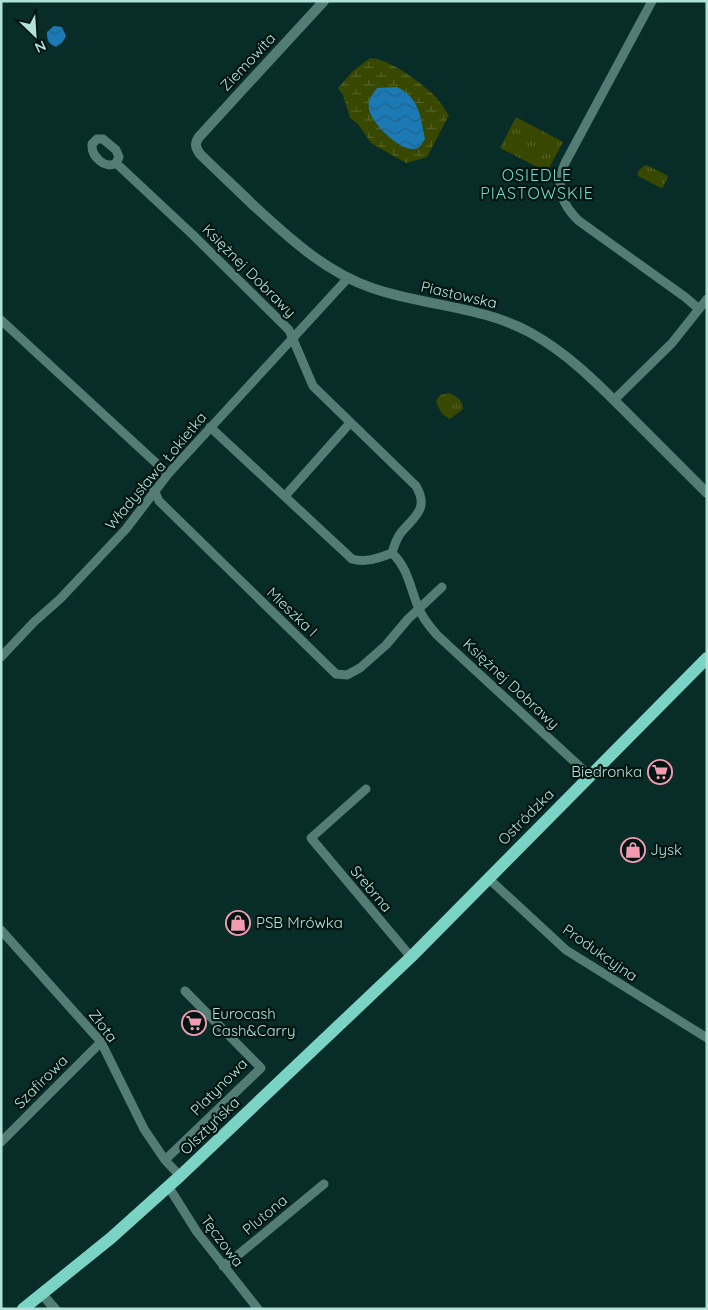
<svg xmlns="http://www.w3.org/2000/svg" width="708" height="1310" viewBox="0 0 708 1310" font-family="Quicksand,sans-serif">
	<style>
		.grass { fill: url(#grass-tufts) }
		.wetland { fill: url(#wetland-marsh) }
		.water { fill: url(#water-waves) }
		.lines { fill: none; stroke-linecap: round; stroke-linejoin: round }
		.minor { stroke: #537c75; stroke-width: 9 }
		.tertiary { stroke: #537c75; stroke-width: 10 }
		.primary { stroke: #7ad3c5; stroke-width: 12 }
		.labels { text-anchor: middle; stroke-width: 4.5; stroke-linejoin: round; paint-order: stroke }
		.street-label { font-size: 15px; fill: #b1e2d9; stroke: #001411 }
		.poi-label { font-size: 15px; fill: #b1e2d9; stroke: #001411; text-anchor: start }
		.neighbourhood-label { font-size: 16px; letter-spacing: 1px; fill: #6fddcd; stroke: #001411 }
	</style>
	<defs>
		<pattern id="grass-tufts" width="24" height="20" patternUnits="userSpaceOnUse" patternTransform="scale(1.25)"><rect width="24" height="20" fill="#384800"/><path d="M3 7l-1-3M5 7V3M7 7l1-3M15 17l-1-3M17 17v-4M19 17l1-3" fill="none" stroke="#526225"/></pattern>
		<pattern id="wetland-marsh" width="20" height="14" patternUnits="userSpaceOnUse" patternTransform="scale(1.25)"><rect width="20" height="14" fill="#384800"/><path d="M1 5h8M5 5V1M11 12h8M15 12V8" fill="none" stroke="#526225"/></pattern>
		<pattern id="water-waves" width="16" height="10" patternUnits="userSpaceOnUse" patternTransform="scale(1.25)"><rect width="16" height="10" fill="#1b79b5"/><path d="M0 5q4-4 8 0t8 0" fill="none" stroke="#256487"/></pattern>
	</defs>
	<rect width="100%" height="100%" fill="#082d28"/>
	<path class="grass" d="M516 117 563 142 547 172 500 148Z
		M646 165 667 175 668 177 663 187 661 188 638 176 637 174 641 168Z
		M449 393C456 396 463 400 463 409L450 419C442 415 439 410 436 401L440 395Z"/>
	<path class="wetland" d="M370 58C390 59 420 82 435 96 440 101 444 109 449 115L427 157 406 163 371 143 358 124 350 118 343 95 338 88 353 71Z"/>
	<path class="water" d="M54 26 62 27 66 36 62 43 56 47C48 44 47 40 47 32Z
		M397 87C419 97 421 118 425 139 422 143 420 149 414 149 400 151 371 123 369 109 367 100 372 95 377 88Z"/>
	<g class="lines">
		<path class="minor" d="M652 1 565 163C555 185 561 204 579 221L685 297 699 309
			M97 139H103L116 150 119 157 116 163C105 170 91 156 92 144Z
			M116 163 193 235 289 330 313 386 416 486C430 510 413 517 400 534 396 540 394 546 392 553
			M1 320 168 474
			M614 400 672 343 707 299
			M210 427 352 559C366 563 379 558 392 553
			M154 490 159 501 336 674 347 675 360 668 386 645 408 619 442 587
			M285 496 350 423
			M392 553C409 569 410 589 419 609 423 619 430 627 437 635L590 776
			M1 657 34 622 60 599 126 529 168 474 348 278
			M366 789 311 838 411 957
			M488 878 566 950 707 1038
			M1 930 101 1042 144 1129 165 1160 180 1176
			M1 1142 101 1042
			M165 1160 261 1068 185 991
			M168 1186 197 1232 258 1309
			M223 1266 238 1255 324 1184"/>
		<path class="tertiary" d="M324 1 199 137C194 144 196 148 200 154 217 171 235 187 252 204 288 237 325 272 372 288 424 306 483 306 531 333 569 354 599 385 629 415 655 441 681 467 707 493
			M42 1294 55 1309"/>
		<path class="primary" d="M23 1309 111 1238 180 1176 411 957 707 658"/>
	</g>
	<defs>
		<symbol id="supermarket-ring" viewBox="-11 -11 22 22"><circle r="9.5" fill="#001411" stroke="#f19ab1" stroke-width="1.5"/><path d="M-6-5.5h2.5l.6 2H6L4.5 2H-2.5L-4.4-4H-6ZM-1.5 3.2a1.3 1.3 0 1 0 .1 0ZM3 3.2a1.3 1.3 0 1 0 .1 0Z" fill="#f19ab1"/></symbol>
		<symbol id="shop-ring" viewBox="-11 -11 22 22"><circle r="9.5" fill="#001411" stroke="#f19ab1" stroke-width="1.5"/><path d="M-5-2.5h2.3a2.7 3.5 0 0 1 5.4 0H5L5.5 6h-11ZM-1.5-2.5h3a1.5 2.3 0 0 0-3 0Z" fill="#f19ab1"/></symbol>
	</defs>
	<g fill-rule="evenodd">
		<use href="#supermarket-ring" x="646" y="758" width="28" height="28"/>
		<use href="#shop-ring" x="619" y="836" width="28" height="28"/>
		<use href="#shop-ring" x="224" y="909" width="28" height="28"/>
		<use href="#supermarket-ring" x="180" y="1009" width="28" height="28"/>
	</g>
	<g class="labels">
		<g class="street-label">
			<text transform="translate(248 62) rotate(-47)" y="5">Ziemowita</text>
			<text transform="translate(249 271) rotate(45)" y="5">Księżnej Dobrawy</text>
			<text transform="translate(459 295) rotate(13)" y="5">Piastowska</text>
			<text transform="translate(156 471) rotate(-50)" y="5">Władysława Łokietka</text>
			<text transform="translate(292 612) rotate(44)" y="5">Mieszka I</text>
			<text transform="translate(511 684) rotate(43)" y="5">Księżnej Dobrawy</text>
			<text transform="translate(526 817) rotate(-45)" y="5">Ostródzka</text>
			<text transform="translate(371 889) rotate(50)" y="5">Srebrna</text>
			<text transform="translate(600 953) rotate(35)" y="5">Produkcyjna</text>
			<text transform="translate(103 1026) rotate(53)" y="5">Złota</text>
			<text transform="translate(41 1082) rotate(-45)" y="5">Szafirowa</text>
			<text transform="translate(219 1087) rotate(-45)" y="5">Platynowa</text>
			<text transform="translate(210 1126) rotate(-44)" y="5">Olsztyńska</text>
			<text transform="translate(265 1215) rotate(-40)" y="5">Plutona</text>
			<text transform="translate(222 1241) rotate(53)" y="5">Tęczowa</text>
		</g>
		<g class="poi-label">
			<text x="642" y="777" text-anchor="end">Biedronka</text>
			<text x="650" y="855">Jysk</text>
			<text x="256" y="928">PSB Mrówka</text>
			<text x="212" y="1019">Eurocash<tspan x="212" dy="17">Cash&amp;Carry</tspan></text>
		</g>
		<g class="neighbourhood-label">
			<text x="537" y="181">OSIEDLE<tspan x="537" dy="18">PIASTOWSKIE</tspan></text>
		</g>
	</g>
	<rect width="708" height="1310" fill="none" stroke="#b1e2d9" stroke-width="5"/>
	<g transform="translate(35 35) rotate(155)" stroke="#001411" stroke-width="4" paint-order="stroke">
	<path d="M0-4L9 19L0 12L-9 19Z" fill="#b1e2d9"/>
	<text y="-8" font-size="14" font-weight="bold" text-anchor="middle" fill="#b1e2d9">N</text>
	</g>
</svg>
